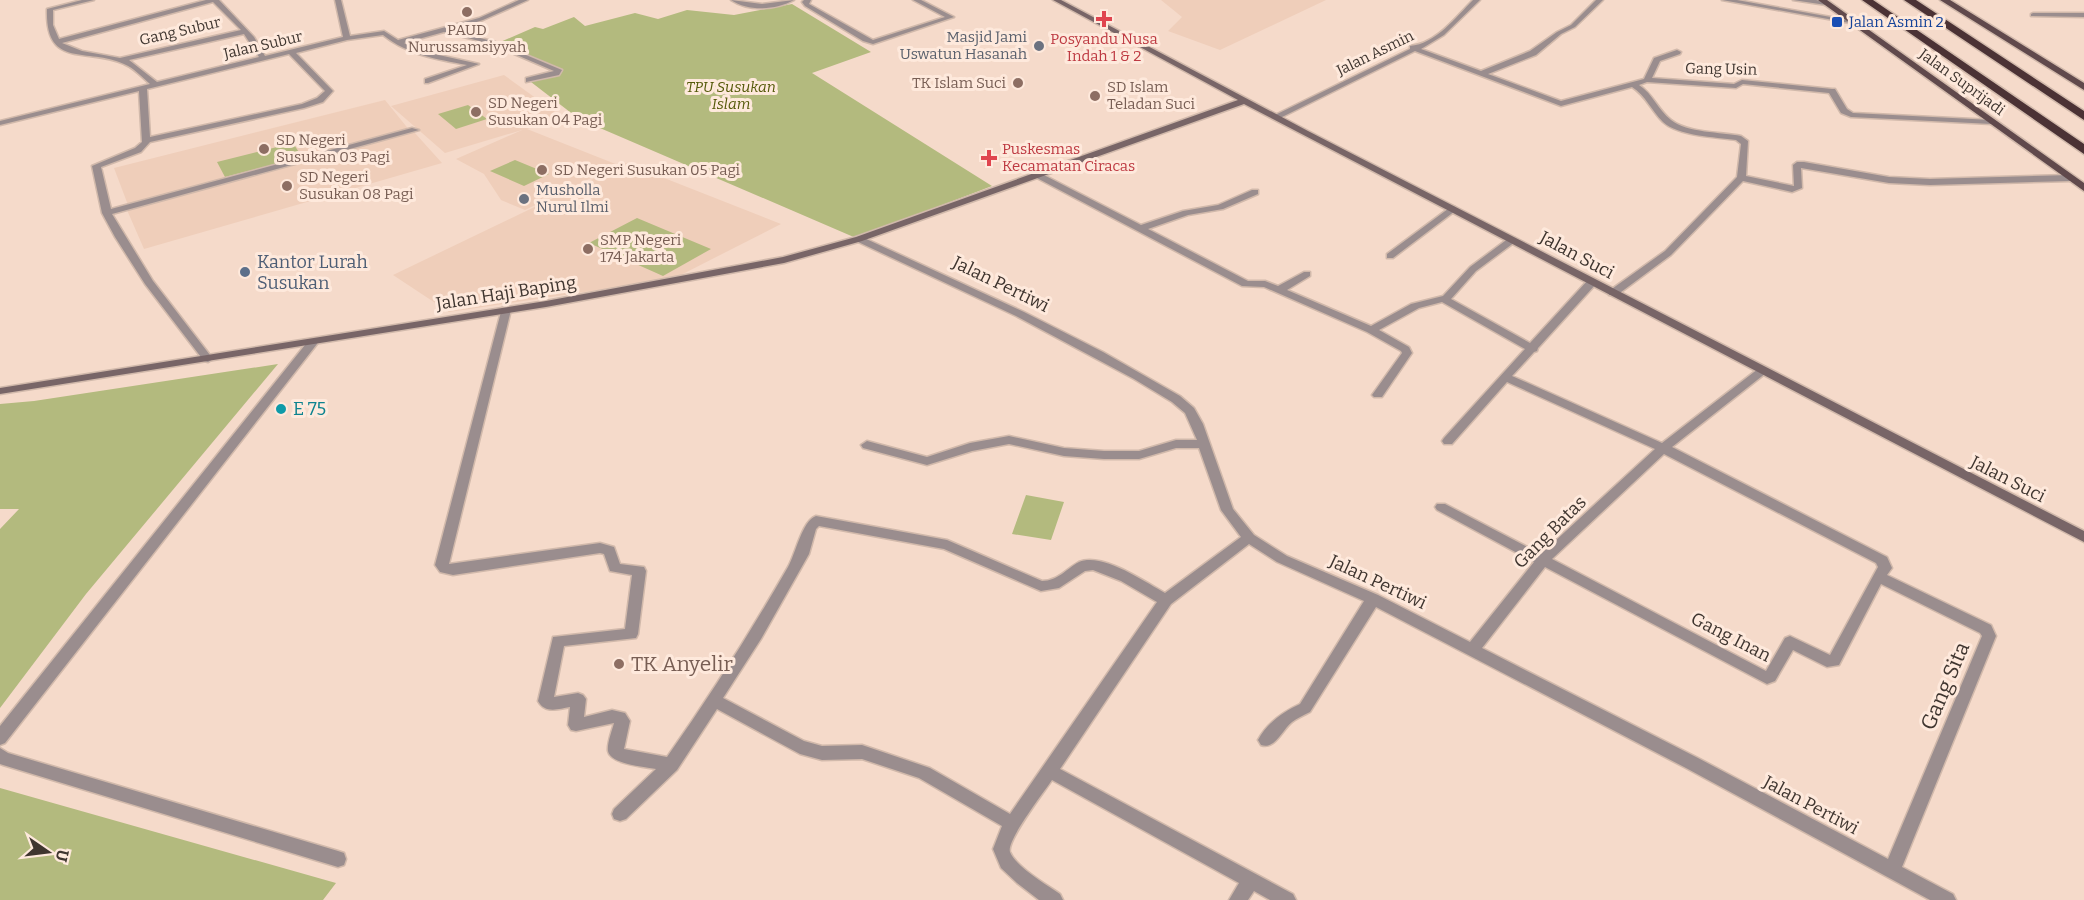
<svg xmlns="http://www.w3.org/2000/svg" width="2084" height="900" viewBox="0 0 2084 900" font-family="Bitter,serif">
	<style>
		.built { fill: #efceba }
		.green { fill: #b3ba7e }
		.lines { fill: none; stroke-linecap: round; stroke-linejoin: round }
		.street-casing { stroke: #d1b9ab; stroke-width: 3 }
		.secondary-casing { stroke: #d1b9ab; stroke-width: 3 }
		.primary-casing { stroke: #d1b9ab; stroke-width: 3 }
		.highway-casing { stroke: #d1b9ab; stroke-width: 3 }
		.street { fill: #9a8d8e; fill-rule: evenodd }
		.secondary { fill: #786567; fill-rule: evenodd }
		.primary { fill: #60494c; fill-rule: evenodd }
		.highway { fill: #4b3235; fill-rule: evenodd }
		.education-dot { fill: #8d6e63; stroke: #fee9dc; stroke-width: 2 }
		.health-dot { fill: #e0444e; stroke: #fee9dc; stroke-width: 2 }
		.transit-dot { fill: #1a4fb4; stroke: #fee9dc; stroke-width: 2 }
		.worship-dot { fill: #6b7280; stroke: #fee9dc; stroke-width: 2 }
		.service-dot { fill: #5c6f8a; stroke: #fee9dc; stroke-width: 2 }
		.culture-dot { fill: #0f9aa8; stroke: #fee9dc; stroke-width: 2 }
		.labels { text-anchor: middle; stroke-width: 6; stroke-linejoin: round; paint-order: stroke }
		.far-transit-label { font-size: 15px; fill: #164399; stroke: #fee9dc; text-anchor: start }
		.far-education-label { font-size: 15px; fill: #785e54; stroke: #fee9dc; text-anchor: start }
		.far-street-label { font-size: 15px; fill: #3f352f; stroke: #fee9dc }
		.far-worship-label { font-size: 15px; fill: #5b616d; stroke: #fee9dc; text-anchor: end }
		.far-health-label { font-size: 15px; fill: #be3a42; stroke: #fee9dc }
		.far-park-label { font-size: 15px; font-style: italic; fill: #555a0a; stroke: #fee9dc }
		.street-label { font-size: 18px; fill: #3f352f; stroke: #fee9dc }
		.service-label { font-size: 18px; fill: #4e5e75; stroke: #fee9dc; text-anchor: start }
		.culture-label { font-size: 18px; fill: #0d838f; stroke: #fee9dc; text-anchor: start }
		.near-education-label { font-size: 21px; fill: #785e54; stroke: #fee9dc; text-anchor: start }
		.near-street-label { font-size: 21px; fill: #3f352f; stroke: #fee9dc }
	</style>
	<rect width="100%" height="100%" fill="#f5daca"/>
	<path class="built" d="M1161 0H1326L1220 50 1168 31 1182 17Z
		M504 75 562 117 527 129 618 165 525 210 501 200 484 174 456 159 522 130 445 153 391 106Z
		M385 100 410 131 128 205 114 168Z
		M414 132 442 163 144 249 127 210Z
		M626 163 781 224 673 279 449 312 393 275Z"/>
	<path class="green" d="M792 4 871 52 812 73 992 186 856 238 579 119 531 82 559 73 498 43 535 27 543 29 574 17 585 26 635 13 658 19 687 10 734 15Z
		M468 105 487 119 456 129 438 114Z
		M293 143 302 157 225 177 217 162Z
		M515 160 549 174 524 186 490 171Z
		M637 218 711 249 663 276 589 243Z
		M278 364 86 594 0 708V529L19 509H0V404L34 401Z
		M1026 495 1064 502 1051 540 1012 534Z
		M0 788 336 883 323 900H0Z"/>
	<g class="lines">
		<defs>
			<path id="street" d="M82 0H94L53 10V25L59 39 206 0H219L254 37 265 56 343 37 335 0H341L350 36 384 31 398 40 479 18 519 0H528L483 20 451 30 495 42 562 70 559 75 526 82V78L554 71 491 44 444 32 404 43 421 51 479 64 428 83H425V79L467 65C436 59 408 55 383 35L347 40 296 53 333 91 323 102 304 108 150 142 141 152 101 167 111 209 412 128 419 130 112 214 153 281 213 359 208 362 204 361 145 284 115 237 102 213 92 166 135 148 142 142 139 91 0 125V121L150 84C142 77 134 68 124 64 87 47 45 70 47 9ZM213 2 241 30 120 58 82 51 62 43ZM244 34 259 57 157 82 129 60ZM289 54 325 91 317 98 302 104 150 137 147 89Z
				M731 0 762 4 794 0C776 10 749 12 731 0Z
				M804 0H811L809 4 873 40 945 17 913 0H921L954 17 873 44 863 41 805 6 802 2Z
				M1473 0H1480L1444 35 1421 49 1481 71 1530 51 1557 32 1571 25 1596 0H1603L1575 27 1561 34 1536 55 1488 74 1561 101 1644 79 1654 58 1677 50 1681 52 1680 54 1660 61 1652 78 1734 84 1742 80 1832 89H1835L1847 109 1853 113 1992 120 1996 122 1992 124 1851 117 1841 113 1829 93 1743 84 1736 88 1647 82 1639 85C1653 94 1658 110 1671 120 1687 133 1721 132 1741 136L1748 141 1746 176 1794 186 1793 165 1797 162H1804L1889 177 1930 179 2070 175 2074 178 2070 181 1930 185 1889 183 1801 168 1802 188 1792 192 1743 181 1671 255 1617 295H1609V291L1665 251 1737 177 1741 144 1736 140C1715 137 1678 136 1663 122 1651 110 1646 96 1632 87L1561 106 1415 51 1278 119 1271 117 1410 49V46C1436 44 1456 17 1473 0Z
				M1722 0H1737L1853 21 1850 23Z
				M1793 0H1816L1829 3 1826 5Z
				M2033 13H2084V17L2031 16V14Z
				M1038 172 1141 225 1183 211 1218 205 1252 190H1258V194L1223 209 1188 215 1148 229 1248 281H1265L1278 286 1304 272H1310V276L1287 290 1371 326 1411 304 1443 296 1470 267 1509 238H1515V242L1476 271 1451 299 1530 343 1588 280H1596V284L1538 348 1537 351 1534 352 1512 376 1662 443 1758 369H1766L1768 371 1766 373 1672 447 1887 557 1892 568 1887 575 1991 625 1996 636 1902 867 1953 894 1956 900H1930L1686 768 1376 607 1310 712C1304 715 1297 718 1292 722 1282 730 1275 750 1261 745L1258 740C1267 723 1283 712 1300 704L1364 601 1277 562 1249 544 1171 604 1060 769 1293 894 1296 900H1270L1254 891 1248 900H1229L1239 883 1052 780C1044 792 1006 841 1010 852 1016 867 1047 885 1060 894L1063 900H1039L1017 883 1001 868 993 849 1002 826 919 778 862 759 822 760 800 754 717 709 677 770 626 819 620 821 614 819 612 814 614 809 656 769C645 767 610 764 608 751 607 743 612 731 614 723L576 731 571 730 568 725 570 707C558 709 545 714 538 701L553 637 625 629 632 575 610 571 604 554 600 553 453 575 440 572 435 565 502 308H510L511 310 449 564 600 543 614 547 620 564 644 567 646 571 638 634 636 638 564 646 554 697 578 693 583 695 586 699 584 717 612 710 625 713 630 721 624 749 667 757C710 696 750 633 788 567 796 553 802 521 816 516L947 540 1042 581C1058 581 1066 569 1079 562 1102 552 1145 582 1165 593L1241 537 1221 510 1199 448H1176L1139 459H1104L1064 456 1009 444 972 451 927 465 863 448 861 445 867 441 927 457 970 443 1009 436 1064 448 1104 451H1139L1176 440H1197L1185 413 1172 402 1134 379 1016 316 856 241V237H862L1024 312 1103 352 1180 396 1194 408 1203 424 1233 509 1254 535 1287 556 1378 595 1470 642 1534 562 1437 510 1435 507 1437 504H1445L1541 554 1655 449 1507 382 1452 444H1444L1442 441 1444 438 1525 349 1442 302 1419 308 1379 330 1409 347 1412 353 1382 397H1374L1372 395 1402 353 1401 351 1367 332 1264 287 1242 286 1035 177 1034 175ZM1664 454 1876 563 1878 567 1830 655 1790 636 1785 638 1766 671 1552 559ZM819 526 944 549 1041 591 1059 588 1085 571 1093 570 1121 581 1157 602 1010 814 930 768 862 745 822 746 804 741 723 698 761 639 809 554 816 529ZM1545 567 1767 684 1775 681 1793 650 1827 667 1839 665 1881 584 1980 633 1982 636 1888 859 1698 758 1482 648Z
				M1452 206 1455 207V211L1393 258H1387V254Z
				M313 339 317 340 318 342 317 344 5 743 0 745V726L309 340Z
				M0 748 8 753 338 851 344 853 346 859 344 865 338 867 3 765 0 764Z"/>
			<path id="secondary" d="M1053 0H1061L1308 131 2084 531V542L1244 104 862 241 784 263 546 307 0 394V388L546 301 783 257 856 237 1238 100Z"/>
			<path id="primary" d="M1818 0H1827L2084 183V191Z
				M1940 0H1950L2084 83V90Z"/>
			<path id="highway" d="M1862 0H1873L2084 144V154Z
				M1904 0H1916L2084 111V120Z"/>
		</defs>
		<use href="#street" class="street-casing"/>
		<use href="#secondary" class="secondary-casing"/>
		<use href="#primary" class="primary-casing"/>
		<use href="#highway" class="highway-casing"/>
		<use href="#street" class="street"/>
		<use href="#secondary" class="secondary"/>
		<use href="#primary" class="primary"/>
		<use href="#highway" class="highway"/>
	</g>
	<g class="education-dot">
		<circle cx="467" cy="12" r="6"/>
		<circle cx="1018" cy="83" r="6"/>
		<circle cx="1095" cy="96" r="6"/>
		<circle cx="476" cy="112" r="6"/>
		<circle cx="264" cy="149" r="6"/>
		<circle cx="542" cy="170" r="6"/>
		<circle cx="287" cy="186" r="6"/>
		<circle cx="588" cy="249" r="6"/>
		<circle cx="619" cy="664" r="6"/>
	</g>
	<g class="health-dot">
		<path d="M1101 10h6v6h6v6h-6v6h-6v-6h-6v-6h6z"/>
		<path d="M986 149h6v6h6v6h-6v6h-6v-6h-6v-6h6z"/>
	</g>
	<rect class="transit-dot" x="1831" y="16" width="12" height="12" rx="3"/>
	<g class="worship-dot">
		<circle cx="1039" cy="46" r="6"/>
		<circle cx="524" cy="199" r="6"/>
	</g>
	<circle class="service-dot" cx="245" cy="272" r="6"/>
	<circle class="culture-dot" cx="281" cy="409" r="6"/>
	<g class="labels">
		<g class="far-transit-label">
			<text x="1849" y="27">Jalan Asmin 2</text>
		</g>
		<g class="far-education-label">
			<text x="467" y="35" text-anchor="middle">PAUD<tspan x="467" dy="17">Nurussamsiyyah</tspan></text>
			<text x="1006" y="88" text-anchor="end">TK Islam Suci</text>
			<text x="1107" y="92">SD Islam<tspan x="1107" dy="17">Teladan Suci</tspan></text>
			<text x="488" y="108">SD Negeri<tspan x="488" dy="17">Susukan 04 Pagi</tspan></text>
			<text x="276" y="145">SD Negeri<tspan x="276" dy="17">Susukan 03 Pagi</tspan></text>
			<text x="554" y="175">SD Negeri Susukan 05 Pagi</text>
			<text x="299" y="182">SD Negeri<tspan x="299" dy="17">Susukan 08 Pagi</tspan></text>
			<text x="600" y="245">SMP Negeri<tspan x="600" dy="17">174 Jakarta</tspan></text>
		</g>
		<g class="far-street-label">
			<text transform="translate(180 31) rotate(-13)" y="5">Gang Subur</text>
			<text transform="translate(263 45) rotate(-13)" y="5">Jalan Subur</text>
			<text transform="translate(1375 53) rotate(-26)" y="5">Jalan Asmin</text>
			<text transform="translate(1721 69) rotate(1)" y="5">Gang Usin</text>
			<text transform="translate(1962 82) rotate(36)" y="5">Jalan Suprijadi</text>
		</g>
		<g class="far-worship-label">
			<text x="1027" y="42">Masjid Jami<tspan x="1027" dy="17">Uswatun Hasanah</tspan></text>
			<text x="536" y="195" text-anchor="start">Musholla<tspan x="536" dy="17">Nurul Ilmi</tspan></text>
		</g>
		<g class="far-health-label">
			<text x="1104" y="44">Posyandu Nusa<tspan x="1104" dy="17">Indah 1 &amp; 2</tspan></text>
			<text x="1002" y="154" text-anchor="start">Puskesmas<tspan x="1002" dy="17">Kecamatan Ciracas</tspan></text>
		</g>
		<g class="far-park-label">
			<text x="731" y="92">TPU Susukan<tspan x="731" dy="17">Islam</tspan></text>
		</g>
		<g class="street-label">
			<text transform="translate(1577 255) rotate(28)" y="6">Jalan Suci</text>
			<text transform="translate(1001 284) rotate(26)" y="6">Jalan Pertiwi</text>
			<text transform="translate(506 293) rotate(-9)" y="6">Jalan Haji Baping</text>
			<text transform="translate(2008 479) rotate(27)" y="6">Jalan Suci</text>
			<text transform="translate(1550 532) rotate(-45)" y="6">Gang Batas</text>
			<text transform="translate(1378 582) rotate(25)" y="6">Jalan Pertiwi</text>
			<text transform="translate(1731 637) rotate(27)" y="6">Gang Inan</text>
			<text transform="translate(1811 805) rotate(28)" y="6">Jalan Pertiwi</text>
		</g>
		<g class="service-label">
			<text x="257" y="268">Kantor Lurah<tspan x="257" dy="21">Susukan</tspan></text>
		</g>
		<g class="culture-label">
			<text x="293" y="415">E 75</text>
		</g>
		<g class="near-education-label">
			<text x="631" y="671">TK Anyelir</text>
		</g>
		<g class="near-street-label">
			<text transform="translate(1945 686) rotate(-67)" y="7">Gang Sita</text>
		</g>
	</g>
	<g transform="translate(48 852) rotate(104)" stroke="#fee9dc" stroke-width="4.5" paint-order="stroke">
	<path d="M0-4.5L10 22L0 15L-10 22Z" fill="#3f352f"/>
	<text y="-9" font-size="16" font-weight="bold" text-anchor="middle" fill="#3f352f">U</text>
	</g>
</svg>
